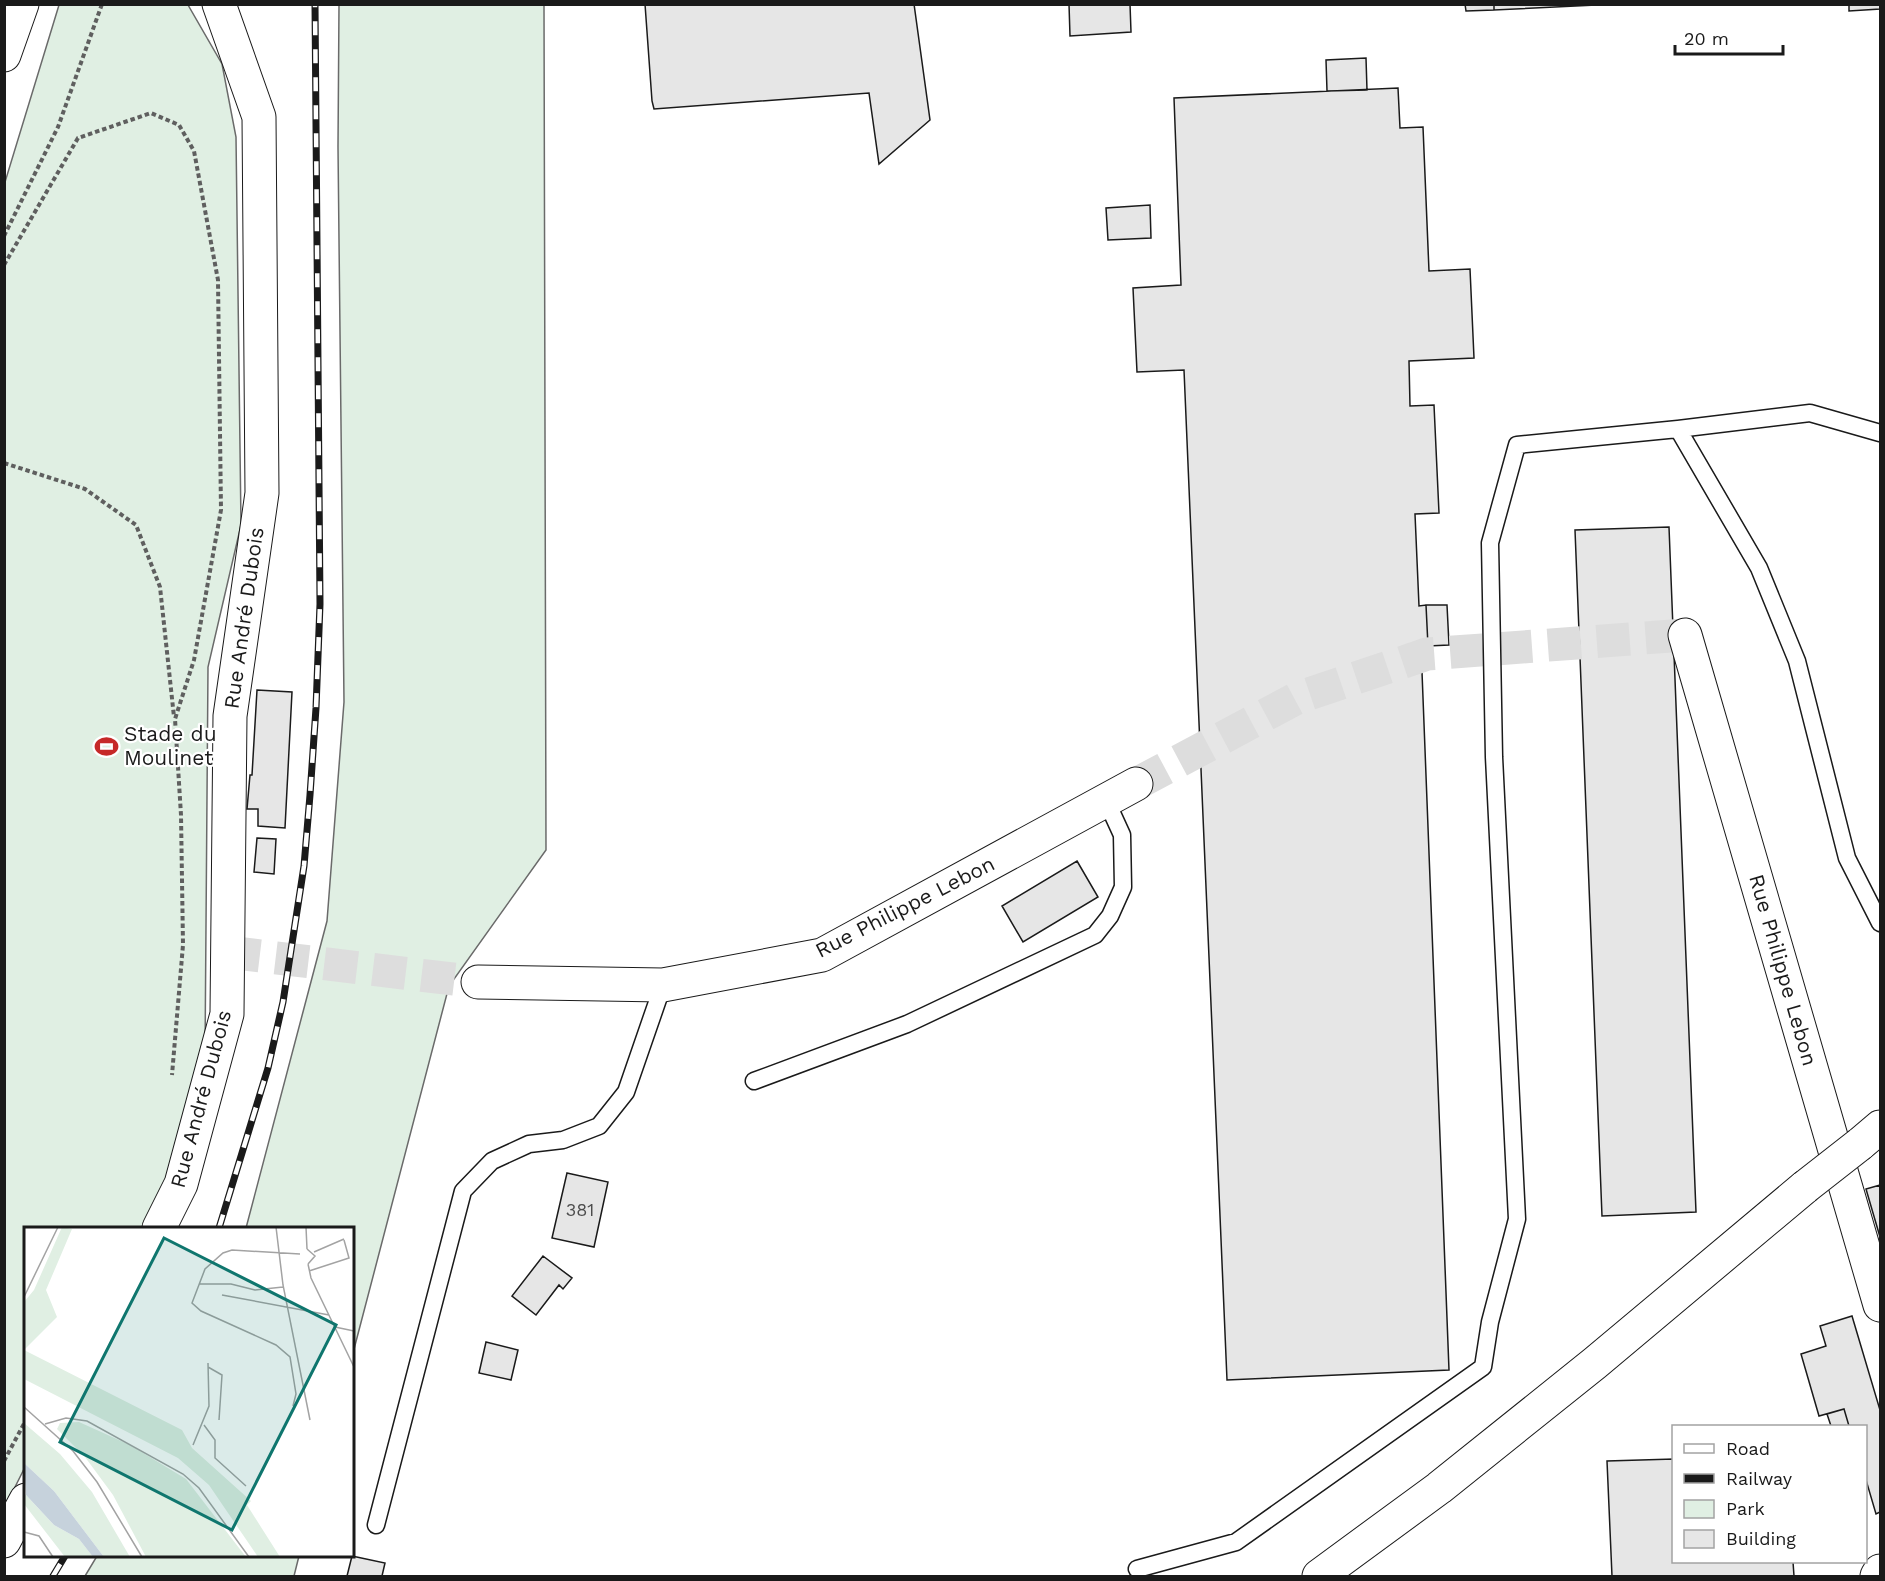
<svg xmlns="http://www.w3.org/2000/svg" width="1885" height="1581" viewBox="0 0 1885 1581" font-family="'Work Sans',sans-serif">
	<style>
		.green { fill: #e0efe3; stroke: #6a6a6a; stroke-width: 1.5 }
		.building { fill: #e6e6e6; stroke: #1a1a1a; stroke-width: 1.5 }
		.lines { fill: none; stroke-linecap: round; stroke-linejoin: round }
		.street-tunnel { stroke: #ddd; stroke-width: 33; stroke-dasharray: 33 16; stroke-linecap: butt }
		.lane-casing { stroke: #1a1a1a; stroke-width: 19 }
		.street-casing { stroke: #1a1a1a; stroke-width: 35 }
		.primary-casing { stroke: #1a1a1a; stroke-width: 35 }
		.path { stroke: #5f5f5f; stroke-width: 4; stroke-dasharray: 4.5 3; stroke-linecap: butt }
		.lane { stroke: #fff; stroke-width: 16 }
		.street { stroke: #fff; stroke-width: 33 }
		.primary { stroke: #fff; stroke-width: 33 }
		.rail-casing { stroke: #1a1a1a; stroke-width: 7 }
		.rail { stroke: #fff; stroke-width: 4.5; stroke-dasharray: 14; stroke-linecap: butt }
		.street-bridge-casing { stroke: #1a1a1a; stroke-width: 35; stroke-linecap: butt }
		.street-bridge { stroke: #fff; stroke-width: 33 }
		.labels { text-anchor: middle; stroke-width: 4.5; stroke-linejoin: round; paint-order: stroke }
		.number-label { font-size: 18px; fill: #4d4d4d }
		.street-label { font-size: 21px; fill: #1a1a1a; stroke: #fff }
		.poi-label { font-size: 21px; fill: #1a1a1a; stroke: #fff; text-anchor: start }
		.inset-road { fill: none; stroke: #a3a3a3; stroke-width: 1.5 }
		.view { fill: #0f766e; fill-opacity: 0.15; stroke: #0f766e; stroke-width: 3 }
		.inset-edge { fill: none; stroke: #1a1a1a; stroke-width: 3 }
	</style>
	<rect width="100%" height="100%" fill="#fff"/>
	<path class="green" d="M59 5H188L222 64 236 137 241 525 208 667 205 1056 180 1140 148 1228H26L25 1467 5 1507V182Z
		M339 5H544L546 850 449 986 353 1353 352 1228H246L327 921 344 702 338 147Z
		M97 1556H299L294 1576H85Z"/>
	<path class="building" d="M645 4H914L930 120 879 164 869 93 654 109 652 101Z
		M1069 4H1130L1131 32 1070 36Z
		M1465 4H1494V10L1466 11Z
		M1494 4H1617L1494 10Z
		M1849 4H1880V9L1849 11Z
		M1366 58 1367 90 1327 91 1326 60Z
		M1398 88 1400 128 1423 127 1429 271 1470 269 1474 358 1409 361 1410 406 1434 405 1439 513 1415 514 1419 606 1426 605 1428 646H1421L1449 1370 1227 1380 1184 370 1137 372 1133 288 1181 285 1174 98Z
		M1150 205 1151 238 1108 240 1106 208Z
		M1669 527 1696 1212 1602 1216 1575 530Z
		M1426 605H1447L1449 645 1428 646Z
		M257 690 292 692 285 828 258 826V809H247L250 775H252Z
		M257 838 276 839 274 874 254 872Z
		M1077 861 1098 897 1023 942 1002 906Z
		M567 1173 608 1182 594 1247 552 1238Z
		M1880 1185V1237L1866 1189Z
		M543 1256 572 1278 563 1289 559 1285 536 1315 512 1296Z
		M1852 1316 1880 1410V1512L1876 1514 1866 1480V1426H1849L1844 1409 1819 1416 1801 1354 1826 1346 1820 1326Z
		M486 1342 518 1350 511 1380 479 1373Z
		M1844 1409 1849 1426H1831L1827 1414Z
		M1674 1459V1562H1793L1794 1576H1612L1607 1461Z
		M352 1556 385 1563 382 1576H347Z"/>
	<g class="lines">
		<path class="street-tunnel" d="M1136 784 1297 698 1427 654 1685 635
			M227 952 478 982"/>
		<defs>
			<path id="lane" d="M1678 429 1759 568 1797 661 1847 858 1880 923
				M754 1081 907 1024 1095 935 1110 916 1123 887 1122 835 1106 800
				M376 1525 463 1191 492 1161 529 1144 563 1140 599 1126 626 1092 663 985
				M1137 1569 1236 1542 1483 1367 1490 1322 1517 1219 1494 757 1490 543 1517 445 1678 429 1810 413 1880 433"/>
			<path id="street" d="M1685 635 1880 1305
				M478 982 663 985 822 955 1136 784
				M1860 1144 1880 1127
				M159 1228 181 1184 227 1014 230 716 262 493 259 117 219 4
				M4 1541 26 1500
				M1319 1576 1439 1488 1595 1363 1805 1187
				M1877 1576 1880 1571"/>
			<path id="primary" d="M4 55 22 4"/>
		</defs>
		<use href="#lane" class="lane-casing"/>
		<use href="#street" class="street-casing"/>
		<use href="#primary" class="primary-casing"/>
		<path class="path" d="M4 236 58 127 102 4
			M4 265 78 138 151 113 179 125 194 151 218 280 221 510 194 660 175 719 181 815 183 945 172 1075
			M4 463 85 489 136 525 160 587 174 717
			M4 1461 26 1420"/>
		<use href="#lane" class="lane"/>
		<use href="#street" class="street"/>
		<use href="#primary" class="primary"/>
		<defs>
			<path id="rail" d="M219 1228 268 1068 283 1002 304 866 310 795 316 708 320 604 315 4
				M53 1576 65 1556"/>
		</defs>
		<use href="#rail" class="rail-casing"/>
		<use href="#rail" class="rail"/>
		<defs>
			<path id="street-bridge" d="M1805 1187 1860 1144"/>
		</defs>
		<use href="#street-bridge" class="street-bridge-casing"/>
		<use href="#street-bridge" class="street-bridge"/>
	</g>
	<defs>
		<symbol id="stadium-bare" viewBox="-9 -9 18 18"><path d="M0-5a6.5 5 0 1 0 0 10a6.5 5 0 1 0 0-10ZM-3.5-1.8h7v3.6h-7Z" fill="#c62828" stroke="#fff" stroke-width="2.5" paint-order="stroke"/></symbol>
	</defs>
	<g fill-rule="evenodd">
		<use href="#stadium-bare" x="90" y="730" width="33" height="33"/>
	</g>
	<g class="labels">
		<g class="number-label">
			<text x="580" y="1216">381</text>
		</g>
		<g class="street-label">
			<text transform="translate(244 618) rotate(-82)" y="7">Rue André Dubois</text>
			<text transform="translate(905 907) rotate(-27)" y="7">Rue Philippe Lebon</text>
			<text transform="translate(1783 970) rotate(74)" y="7">Rue Philippe Lebon</text>
			<text transform="translate(201 1099) rotate(-75)" y="7">Rue André Dubois</text>
		</g>
		<g class="poi-label">
			<text x="124" y="741">Stade du<tspan x="124" dy="24">Moulinet</tspan></text>
		</g>
	</g>
	<g transform="translate(24 1227)">
		<rect width="330" height="330" fill="#fff"/>
		<path d="M38 0 48 2 22 63 33 90 0 123 158 203 168 221 227 274 223 278 256 330H234L185 258 154 231 0 152V75L10 63ZM55 195 106 218 162 252 222 330H122L89 268 61 230 33 202 36 196ZM0 196 36 227 68 265 106 330H80L30 264 0 236ZM0 266 30 298 55 312 69 330H41L0 277Z" fill="#e0efe3"/>
		<path d="M0 236 30 264 80 330H69L55 312 30 298 2 268Z" fill="#c6d2dc"/>
		<path class="inset-road" d="M252 0 259 58 286 193M282 0 283 22M283 22 291 29 284 37M290 25 320 12M284 37 287 51 330 140M285 44 325 31 320 13M175 57H207L231 63 259 60M198 68 305 88M0 70 34 0M311 100 330 104M184 140 198 148 195 193M269 179 272 167 266 130 252 118 177 84 168 76 181 42 199 26 208 23 276 27M0 180 49 224 73 255 118 330M21 197 42 191 63 194 159 247 175 261 225 330M180 198 191 213V231L222 259M169 218 185 179 184 136M0 305 15 309 29 330"/>
		<path class="view" d="M140 11 312 98 208 303 36 215Z"/>
		<rect width="330" height="330" class="inset-edge"/>
	</g>
	<rect width="1885" height="1581" fill="none" stroke="#1a1a1a" stroke-width="12"/>
	<rect x="1672" y="1425" width="195" height="138" fill="#ffffff" stroke="#a3a3a3" stroke-width="1.5"/>
	<rect x="1684" y="1444" width="30" height="9" fill="#ffffff" stroke="#a3a3a3" stroke-width="1.5"/>
	<text x="1726" y="1455" font-size="18" fill="#1a1a1a">Road</text>
	<rect x="1684" y="1474" width="30" height="9" fill="#1a1a1a" stroke="#a3a3a3" stroke-width="1.5"/>
	<text x="1726" y="1485" font-size="18" fill="#1a1a1a">Railway</text>
	<rect x="1684" y="1500" width="30" height="18" fill="#e0efe3" stroke="#a3a3a3" stroke-width="1.5"/>
	<text x="1726" y="1515" font-size="18" fill="#1a1a1a">Park</text>
	<rect x="1684" y="1530" width="30" height="18" fill="#e6e6e6" stroke="#a3a3a3" stroke-width="1.5"/>
	<text x="1726" y="1545" font-size="18" fill="#1a1a1a">Building</text>
	<path d="M1675 45v9h108v-9" fill="none" stroke="#1a1a1a" stroke-width="3"/>
	<text x="1684" y="45" font-size="18" fill="#1a1a1a" stroke="#ffffff" stroke-width="4.5" paint-order="stroke">20 m</text>
</svg>
